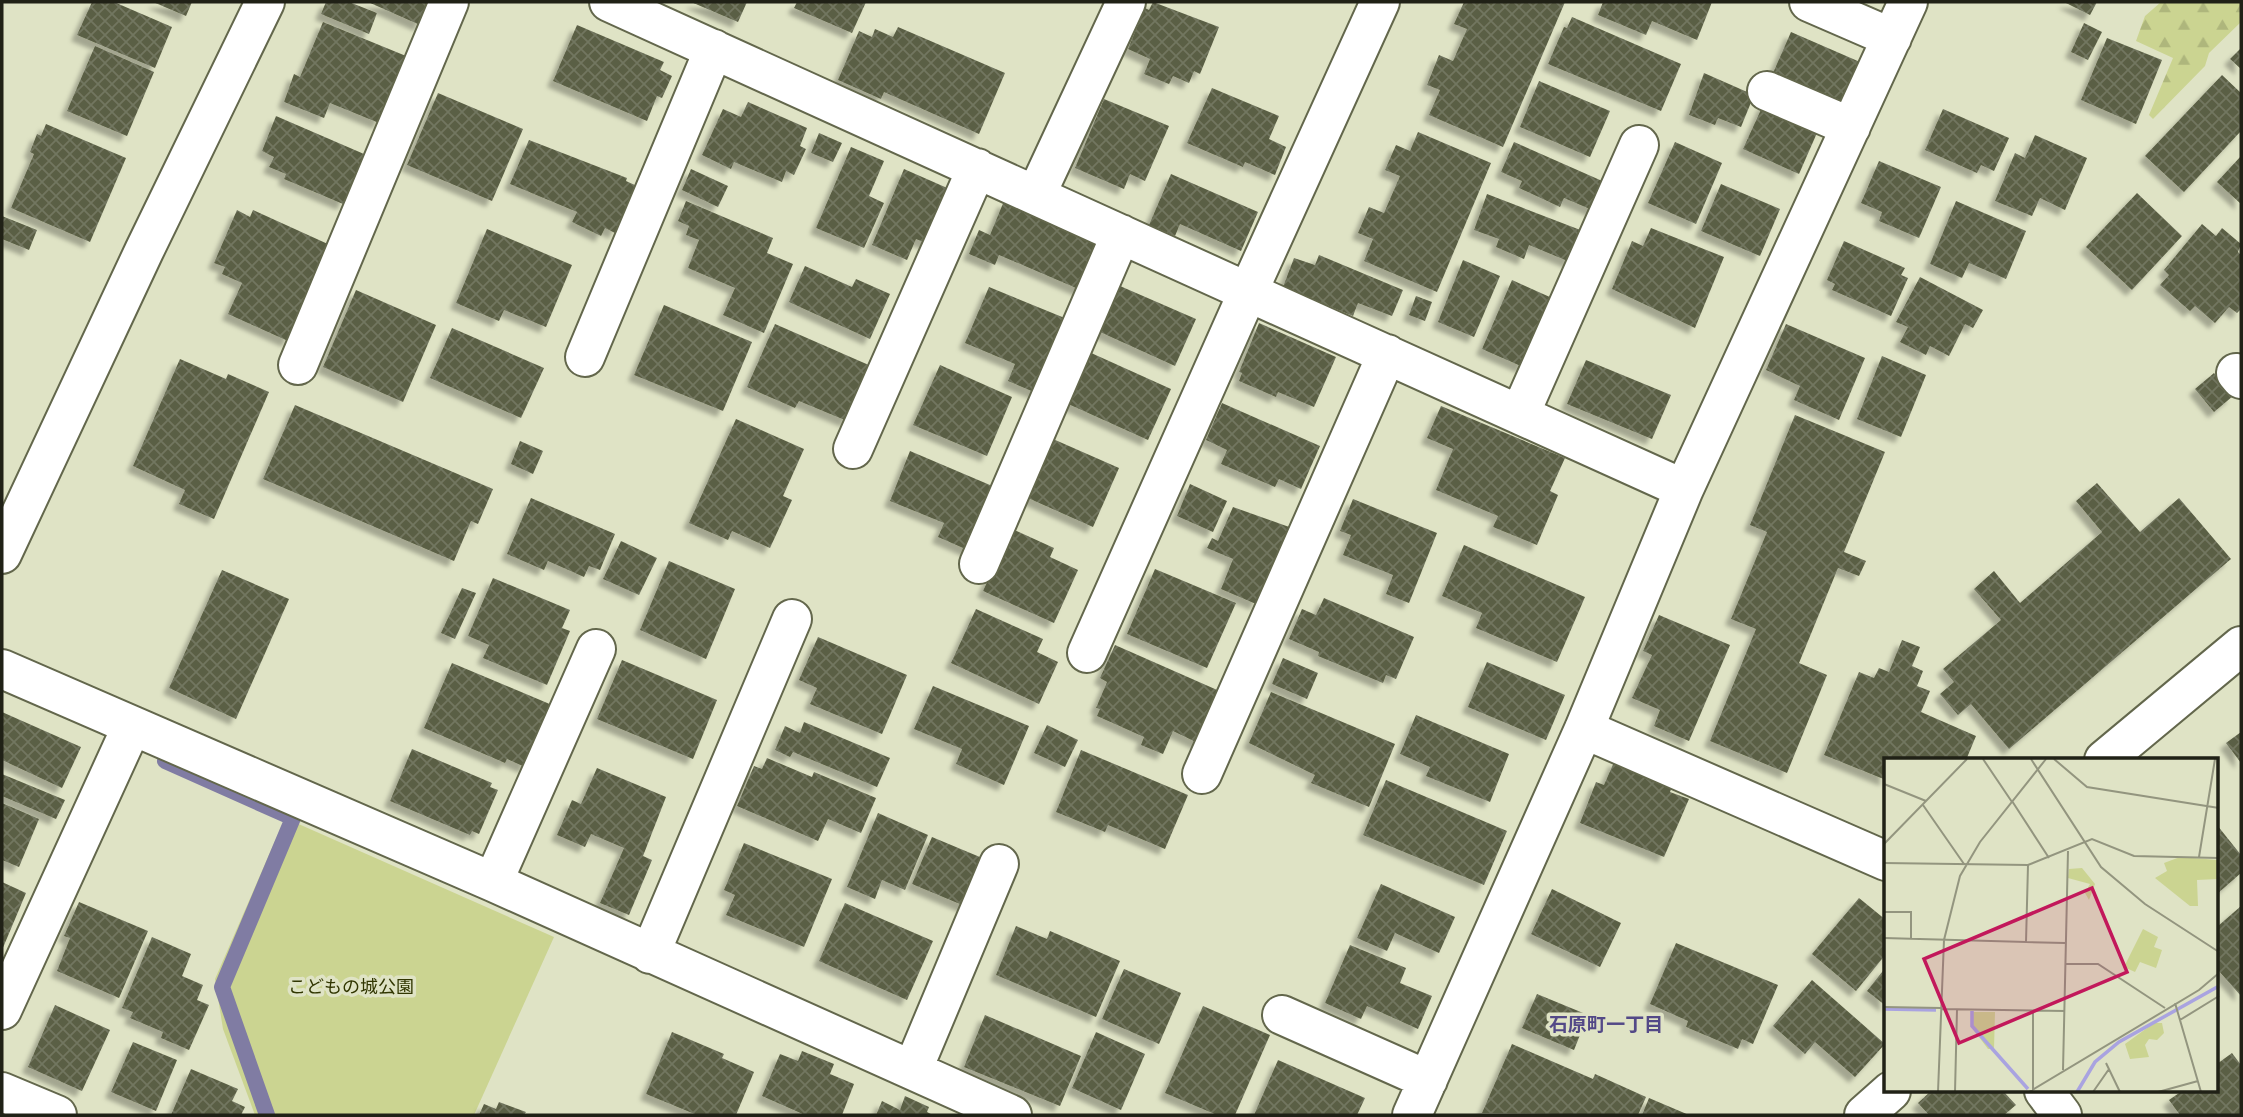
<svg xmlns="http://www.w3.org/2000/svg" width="2243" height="1117" viewBox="0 0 2243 1117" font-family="Signika,'Noto Sans JP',sans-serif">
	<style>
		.green { fill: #cbd491 }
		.forest { fill: url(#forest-firs) }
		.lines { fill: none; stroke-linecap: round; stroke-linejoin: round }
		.stream { stroke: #807ca3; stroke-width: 16 }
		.building { fill: url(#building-cross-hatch); filter: url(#shadow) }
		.minor-casing { stroke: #63674c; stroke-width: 42 }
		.minor { stroke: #fff; stroke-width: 38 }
		.labels { text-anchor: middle; stroke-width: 7; stroke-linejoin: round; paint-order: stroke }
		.park-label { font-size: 18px; fill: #313601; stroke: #dfe3c5 }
		.neighbourhood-label { font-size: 19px; font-weight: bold; fill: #534987; stroke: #dfe3c5 }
		.inset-river { fill: none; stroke: #a9a3e0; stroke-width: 3.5 }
		.inset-road { fill: none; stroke: #93957f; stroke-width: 2 }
		.view { fill: #c2185b; fill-opacity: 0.15; stroke: #c2185b; stroke-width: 3.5 }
		.inset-edge { fill: none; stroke: #202116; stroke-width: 3.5 }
	</style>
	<defs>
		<pattern id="forest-firs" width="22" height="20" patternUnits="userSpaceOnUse" patternTransform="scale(1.75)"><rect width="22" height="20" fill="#cbd491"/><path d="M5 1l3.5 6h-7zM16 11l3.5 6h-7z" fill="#aeb67c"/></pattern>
		<pattern id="building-cross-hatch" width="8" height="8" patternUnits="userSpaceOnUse" patternTransform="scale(1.75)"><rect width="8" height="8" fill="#5a5e44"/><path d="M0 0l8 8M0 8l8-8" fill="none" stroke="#727661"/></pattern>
		<filter id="shadow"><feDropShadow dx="-6" dy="6" stdDeviation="2" flood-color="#0004"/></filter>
	</defs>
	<rect width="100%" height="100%" fill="#dfe3c5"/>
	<path class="green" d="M285 818 554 937 474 1115H255L223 1029 215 979Z"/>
	<path class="forest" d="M2161 2H2241V22L2209 53 2205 66 2153 119 2149 115 2173 58 2136 41 2145 16Z"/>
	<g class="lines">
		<path class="stream" d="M165 761 293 818 222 987 267 1115"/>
	</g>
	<path class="building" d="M92 2H114L172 27 155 68 77 35Z
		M153 2H192L186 16Z
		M326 2H349L377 13 369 34 321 14Z
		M368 2H430L420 25Z
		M691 2H747L738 22Z
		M797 2H866L852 33 794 8Z
		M1153 2 1219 27 1200 74 1194 71 1189 83 1173 76 1169 84 1144 74 1150 59 1128 49 1145 8 1149 10Z
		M1464 2H1565L1503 147 1429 115 1440 90 1427 85 1439 55 1453 61 1467 29 1454 24Z
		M1603 2H1712L1697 40 1652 21 1646 35 1598 15Z
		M2064 2H2097L2090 15Z
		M1572 17 1681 64 1661 111 1548 64 1564 27 1567 28Z
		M323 22 406 56 379 123 330 103 324 118 284 102 294 74 300 77Z
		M2084 23 2102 32 2088 60 2071 52Z
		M577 25 664 62 660 70 672 76 662 98 657 96 647 121 553 81Z
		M898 27 1005 73 979 134 884 92 881 99 838 80 859 31 872 37 875 29 893 37Z
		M1791 32 1860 62 1843 102 1773 73Z
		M2107 38 2162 60 2136 124 2081 100Z
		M95 46 154 72 127 136 67 111Z
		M2241 48V69L2230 59Z
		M1704 73 1754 95 1741 127 1718 118 1715 125 1689 115Z
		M2222 75 2241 93V131L2184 192 2145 156Z
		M1539 81 1610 111 1590 157 1520 127Z
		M1212 88 1279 116 1269 139 1286 147 1275 175 1245 162 1243 167 1187 143Z
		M438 93 523 129 492 201 407 165Z
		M1104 99 1169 126 1145 181 1130 174 1124 189 1075 168Z
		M748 102 807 128 800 146 806 149 794 175 786 171 782 182 734 162 731 169 702 155 723 109 741 117Z
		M1764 103 1820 126 1799 174 1743 149Z
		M1943 109 2009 138 1994 171 1981 165 1977 173 1925 150Z
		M276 116 364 154 343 204 284 179 286 174 269 167 274 157 262 151Z
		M46 124 126 158 90 242 11 208 34 154 30 152 37 134 41 136Z
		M1418 132 1491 163 1437 292 1364 261 1373 239 1358 233 1369 207 1384 213 1400 176 1385 170 1396 145 1410 151Z
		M819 133 842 143 833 162 811 153Z
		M2035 135 2087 158 2065 210 2040 198 2032 216 1995 201 2015 153 2025 158Z
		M529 140 627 178 626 181 637 186 633 214 625 211 615 233 605 228 601 236 572 222 577 212 510 184Z
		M1514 142 1609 184 1597 212 1564 198 1560 207 1519 188 1522 181 1501 172Z
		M1675 142 1722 163 1696 224 1648 203Z
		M851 147 884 161 869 196 884 203 864 248 816 228Z
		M2241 156V204L2217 182Z
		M1879 161 1941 187 1919 238 1879 221 1882 212 1861 203Z
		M691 169 728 186 718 207 682 190Z
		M904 169 954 191 931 245 916 239 907 260 872 245Z
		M1171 174 1258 212 1241 251 1180 224 1175 236 1149 225Z
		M1721 184 1780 209 1760 256 1701 231Z
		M2137 193 2182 236 2132 290 2086 247Z
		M1487 194 1583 231 1570 262 1529 245 1524 259 1496 247 1499 239 1474 230Z
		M686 201 773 238 767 253 793 264 764 333 723 315 735 288 688 268 699 240 686 235 689 226 678 221Z
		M1004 201 1103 243 1083 291 999 255 995 265 969 254 979 230 990 235Z
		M1956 201 2026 231 2006 279 1969 263 1962 278 1930 264Z
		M237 210 250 217 253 210 330 245 288 341 228 314 242 283 222 274 225 267 214 263Z
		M2 216 37 230 29 250 2 239Z
		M2202 224 2216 236 2222 228 2241 244 2238 252 2241 255V309L2237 313 2229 307 2215 323 2195 306 2190 311 2160 285 2169 275 2164 270Z
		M1651 228 1724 257 1695 328 1612 289 1632 241 1643 246Z
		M487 229 572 265 546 327 504 310 499 321 456 303Z
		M1844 241 1905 268 1901 275 1908 278 1891 316 1832 290 1835 284 1827 280Z
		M1319 255 1403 290 1392 316 1358 303 1353 316 1283 287 1294 258 1315 265Z
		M1463 260 1500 276 1474 337 1438 322Z
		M805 266 852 287 856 279 890 294 870 339 789 302Z
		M1920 277 1983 310 1973 328 1965 324 1949 356 1930 346 1926 355 1900 342 1908 327 1896 322Z
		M1512 280 1552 298 1523 367 1482 349Z
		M1120 286 1196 319 1175 366 1100 332Z
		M989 287 1072 321 1041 395 1008 381 1015 364 965 343Z
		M356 290 436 325 403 402 323 367Z
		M1416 296 1432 302 1425 321 1409 315Z
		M664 305 752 342 723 411 634 375Z
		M1259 323 1336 357 1314 407 1278 392 1276 397 1239 381 1242 373 1239 372Z
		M775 324 871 366 847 421 799 401 795 408 747 387Z
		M1786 324 1865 358 1839 420 1794 400 1800 386 1766 370Z
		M452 328 544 368 521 418 430 378Z
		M1089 352 1171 389 1148 440 1066 403Z
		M1882 356 1926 375 1901 437 1857 419Z
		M180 359 226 379 228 374 269 392 214 519 179 504 185 490 133 466Z
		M1586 360 1671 395 1652 439 1567 404Z
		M940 365 1012 397 987 456 913 425Z
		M2214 373 2233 396 2214 412 2195 389Z
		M1222 403 1320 446 1301 489 1279 479 1275 487 1221 464 1227 450 1206 440Z
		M295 405 493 489 478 524 471 521 454 561 263 479Z
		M1441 406 1565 458 1550 491 1558 495 1537 545 1493 527 1498 516 1436 490 1453 449 1427 438Z
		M1795 415 1885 452 1844 552 1866 561 1859 576 1838 568 1799 663 1827 675 1787 773 1710 741 1756 629 1731 619 1767 532 1750 525Z
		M736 419 804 449 783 496 792 500 770 548 732 531 728 540 689 523Z
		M1053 439 1119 468 1093 527 1028 498Z
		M520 441 543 451 533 474 511 464Z
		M910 451 997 488 970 551 938 537 944 523 890 501Z
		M2097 483 2140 532 2179 498 2231 559 2009 749 1971 704 1958 715 1940 694 1954 682 1943 669 2001 620 1974 589 1994 571 2020 603 2102 532 2076 501Z
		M1190 484 1227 501 1213 532 1177 516Z
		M531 498 615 534 600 570 589 566 584 577 548 561 544 570 507 554Z
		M1353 499 1437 533 1409 603 1386 594 1393 575 1343 555 1351 535 1340 531Z
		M1233 507 1292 528 1256 604 1221 589 1233 559 1207 548 1212 538 1218 541Z
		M1012 529 1054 548 1050 557 1078 570 1054 623 983 591Z
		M621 541 657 558 639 595 603 579Z
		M1464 545 1585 597 1557 662 1476 628 1482 613 1442 596Z
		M669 561 735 589 706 659 640 630Z
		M1155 569 1236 603 1207 668 1127 634Z
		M222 570 289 599 236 719 169 688Z
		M493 578 570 610 562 628 570 631 547 685 483 658 489 645 468 636Z
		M462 588 476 593 455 639 441 633Z
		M1324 598 1414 637 1396 679 1386 675 1383 683 1318 656 1319 652 1289 639 1302 609 1316 615Z
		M976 609 1043 639 1037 652 1058 662 1039 704 951 663Z
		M1659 615 1730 645 1689 741 1654 726 1660 710 1632 698 1652 655 1643 651Z
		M818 637 907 675 882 734 810 704 817 688 799 680Z
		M1902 640 1920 647 1912 666 1923 671 1917 686 1930 691 1921 712 1976 736 1966 760H1886V780L1824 755 1859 672 1874 678 1879 668 1889 672Z
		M1115 645 1224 693 1202 745 1173 731 1163 754 1141 745 1144 737 1097 716 1100 709 1096 708 1107 682 1100 678Z
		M1283 658 1318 673 1307 699 1272 684Z
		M622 660 717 700 693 759 597 719Z
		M1487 662 1565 695 1546 740 1468 707Z
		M452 663 552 705 525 767 507 759 505 763 424 728Z
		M933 686 1029 726 1004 785 956 764 962 749 914 729Z
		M1271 692 1395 744 1369 807 1311 783 1315 775 1249 743Z
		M2 712 81 747 62 788 2 760Z
		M1416 715 1509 754 1490 802 1426 776 1430 767 1400 754Z
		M804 722 890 758 877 787 793 752 790 757 775 750 785 726 800 733Z
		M1047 725 1078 740 1065 767 1034 753Z
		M2241 732V763L2226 743Z
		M412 749 492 783 490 787 498 790 479 834 472 831 470 835 390 801Z
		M1081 750 1188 795 1165 849 1108 825 1105 832 1056 812Z
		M767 758 812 777 814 772 876 798 861 833 828 819 818 841 737 806 754 766 762 769Z
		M1615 760 1673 784 1670 792 1689 799 1664 857 1580 823 1596 782 1604 785Z
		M597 768 666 797 643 856 652 860 629 915 600 903 624 848 591 834 585 847 557 835 572 800 581 804Z
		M2 774 65 800 56 819 2 796Z
		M1386 780 1507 831 1484 885 1363 835Z
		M2 803 39 819 19 867 2 860Z
		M878 813 928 835 905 890 882 880 875 899 847 887Z
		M2217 825 2241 855V873L2217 894Z
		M932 837 987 860 967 907 912 884Z
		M744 843 832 879 804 947 726 915 735 895 724 890Z
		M2 882 26 893 2 950Z
		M1381 884 1455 917 1439 953 1395 933 1387 951 1357 938Z
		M1552 889 1621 923 1600 967 1531 934Z
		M1859 898 1886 920V954L1856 991 1812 954Z
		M79 902 148 931 119 998 57 971 70 938 64 936Z
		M845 903 933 941 907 1000 819 961Z
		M2241 906V996L2217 969V927Z
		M1016 926 1047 939 1050 931 1120 961 1096 1017 996 975Z
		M152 937 191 954 182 976 203 985 197 1000 209 1005 189 1050 161 1038 163 1032 130 1018 133 1012 122 1008Z
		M1676 943 1778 985 1753 1044 1742 1039 1738 1049 1686 1027 1688 1021 1650 1004Z
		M1350 945 1406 968 1400 983 1432 996 1418 1029 1367 1006 1361 1019 1325 1003Z
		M1886 967V1006L1867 991Z
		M1124 969 1181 993 1159 1044 1102 1019Z
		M1812 980 1885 1044 1855 1077 1815 1042 1805 1054 1773 1026Z
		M1537 994 1588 1015 1574 1050 1522 1028Z
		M55 1005 110 1030 82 1091 28 1067Z
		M1203 1006 1270 1035 1235 1115H1217L1165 1093Z
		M985 1015 1081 1056 1060 1106 964 1067Z
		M672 1032 724 1054 722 1058 754 1072 736 1115H697L646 1094Z
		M1096 1032 1145 1054 1121 1110 1072 1088Z
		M133 1042 177 1060 156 1111 111 1092Z
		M1512 1044 1593 1079 1595 1074 1646 1097 1638 1115 1482 1113Z
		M802 1051 834 1064 830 1074 854 1084 842 1115H805L762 1096 780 1054 798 1061Z
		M2232 1053 2241 1065V1115H2180L2169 1100 2182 1091H2217V1064Z
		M1278 1060 1365 1098 1357 1115H1254Z
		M191 1069 238 1089 232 1101 245 1107 241 1115H171Z
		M1931 1091H2003L2016 1105 2004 1115H1929L1918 1103Z
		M905 1096 929 1107 927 1112 933 1115H876L882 1101 900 1110Z
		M1649 1098 1689 1115H1642Z
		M499 1102 526 1112 524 1115H479L484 1104 496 1109Z"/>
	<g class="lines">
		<defs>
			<path id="minor" d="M609 2 1248 292 1380 2
				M1809 2 1892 38
				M1767 91 1851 127
				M1036 195 1126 2
				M585 357 714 49
				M298 365 449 2
				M2236 373 2241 379
				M1520 414 1639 145
				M853 449 977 168
				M2 554 144 251 265 2
				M979 564 1121 234
				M1087 653 1248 292 1684 489
				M2 669 493 882 1012 1115
				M1584 729 1886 861
				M2104 760 2241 646
				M1202 774 1387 354
				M493 882 596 649
				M650 954 792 619
				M2 1010 132 726
				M1282 1015 1428 1080
				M913 1069 999 864
				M2044 1091 2062 1115
				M2 1092 57 1115
				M1412 1115 1584 729 1684 489 1908 2
				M1864 1115 1891 1091"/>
		</defs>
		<use href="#minor" class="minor-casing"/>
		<use href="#minor" class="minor"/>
	</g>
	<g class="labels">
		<g class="park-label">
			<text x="351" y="993">こどもの城公園</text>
		</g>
		<g class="neighbourhood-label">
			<text x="1606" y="1031">石原町一丁目</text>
		</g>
	</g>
	<g transform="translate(1884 758)">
		<rect width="334" height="334" fill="#dfe3c5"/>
		<path d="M87 254H111L110 291H104L89 271Z" fill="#cbd491"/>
		<path d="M198 110 211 126 205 142 201 135 206 126 184 120 185 111ZM270 265H278L280 275 273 282 265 281 261 287 265 299 246 301 241 286Z" fill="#cbd491"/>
		<path d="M296 99 334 102V121L313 122 314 148H306L271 120 283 113 280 105ZM259 171 274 179 270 189 278 192 272 210 256 204 251 214 240 209Z" fill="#cbd491"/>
		<path class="inset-river" d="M0 251 52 252M88 253V268L144 331M193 334 211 304 235 284 335 228"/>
		<path class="inset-road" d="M99 1 128 44M147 1 217 109 261 146 335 194M170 1 203 29 335 50M0 26 42 43M128 43 165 100M39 47 80 106M0 86 83 1M315 99 331 1M0 105 144 107 208 81 250 98 335 100M0 154H27V181M0 180 142 184 144 107M142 184 181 185M182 206H214L281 250M291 245 317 334M0 249 57 250M57 251 181 253M296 262 335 238M222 305 236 334M179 312 184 93M149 332V253M54 334 60 182 76 118 96 84 162 1M71 334 73 252M145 334 315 232 335 215M209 334 225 311M274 334 314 323"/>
		<path class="view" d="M208 130 243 214 75 285 40 201Z"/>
		<rect width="334" height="334" class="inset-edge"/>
	</g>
	<rect width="2243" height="1117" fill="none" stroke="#202116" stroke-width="7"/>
</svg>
